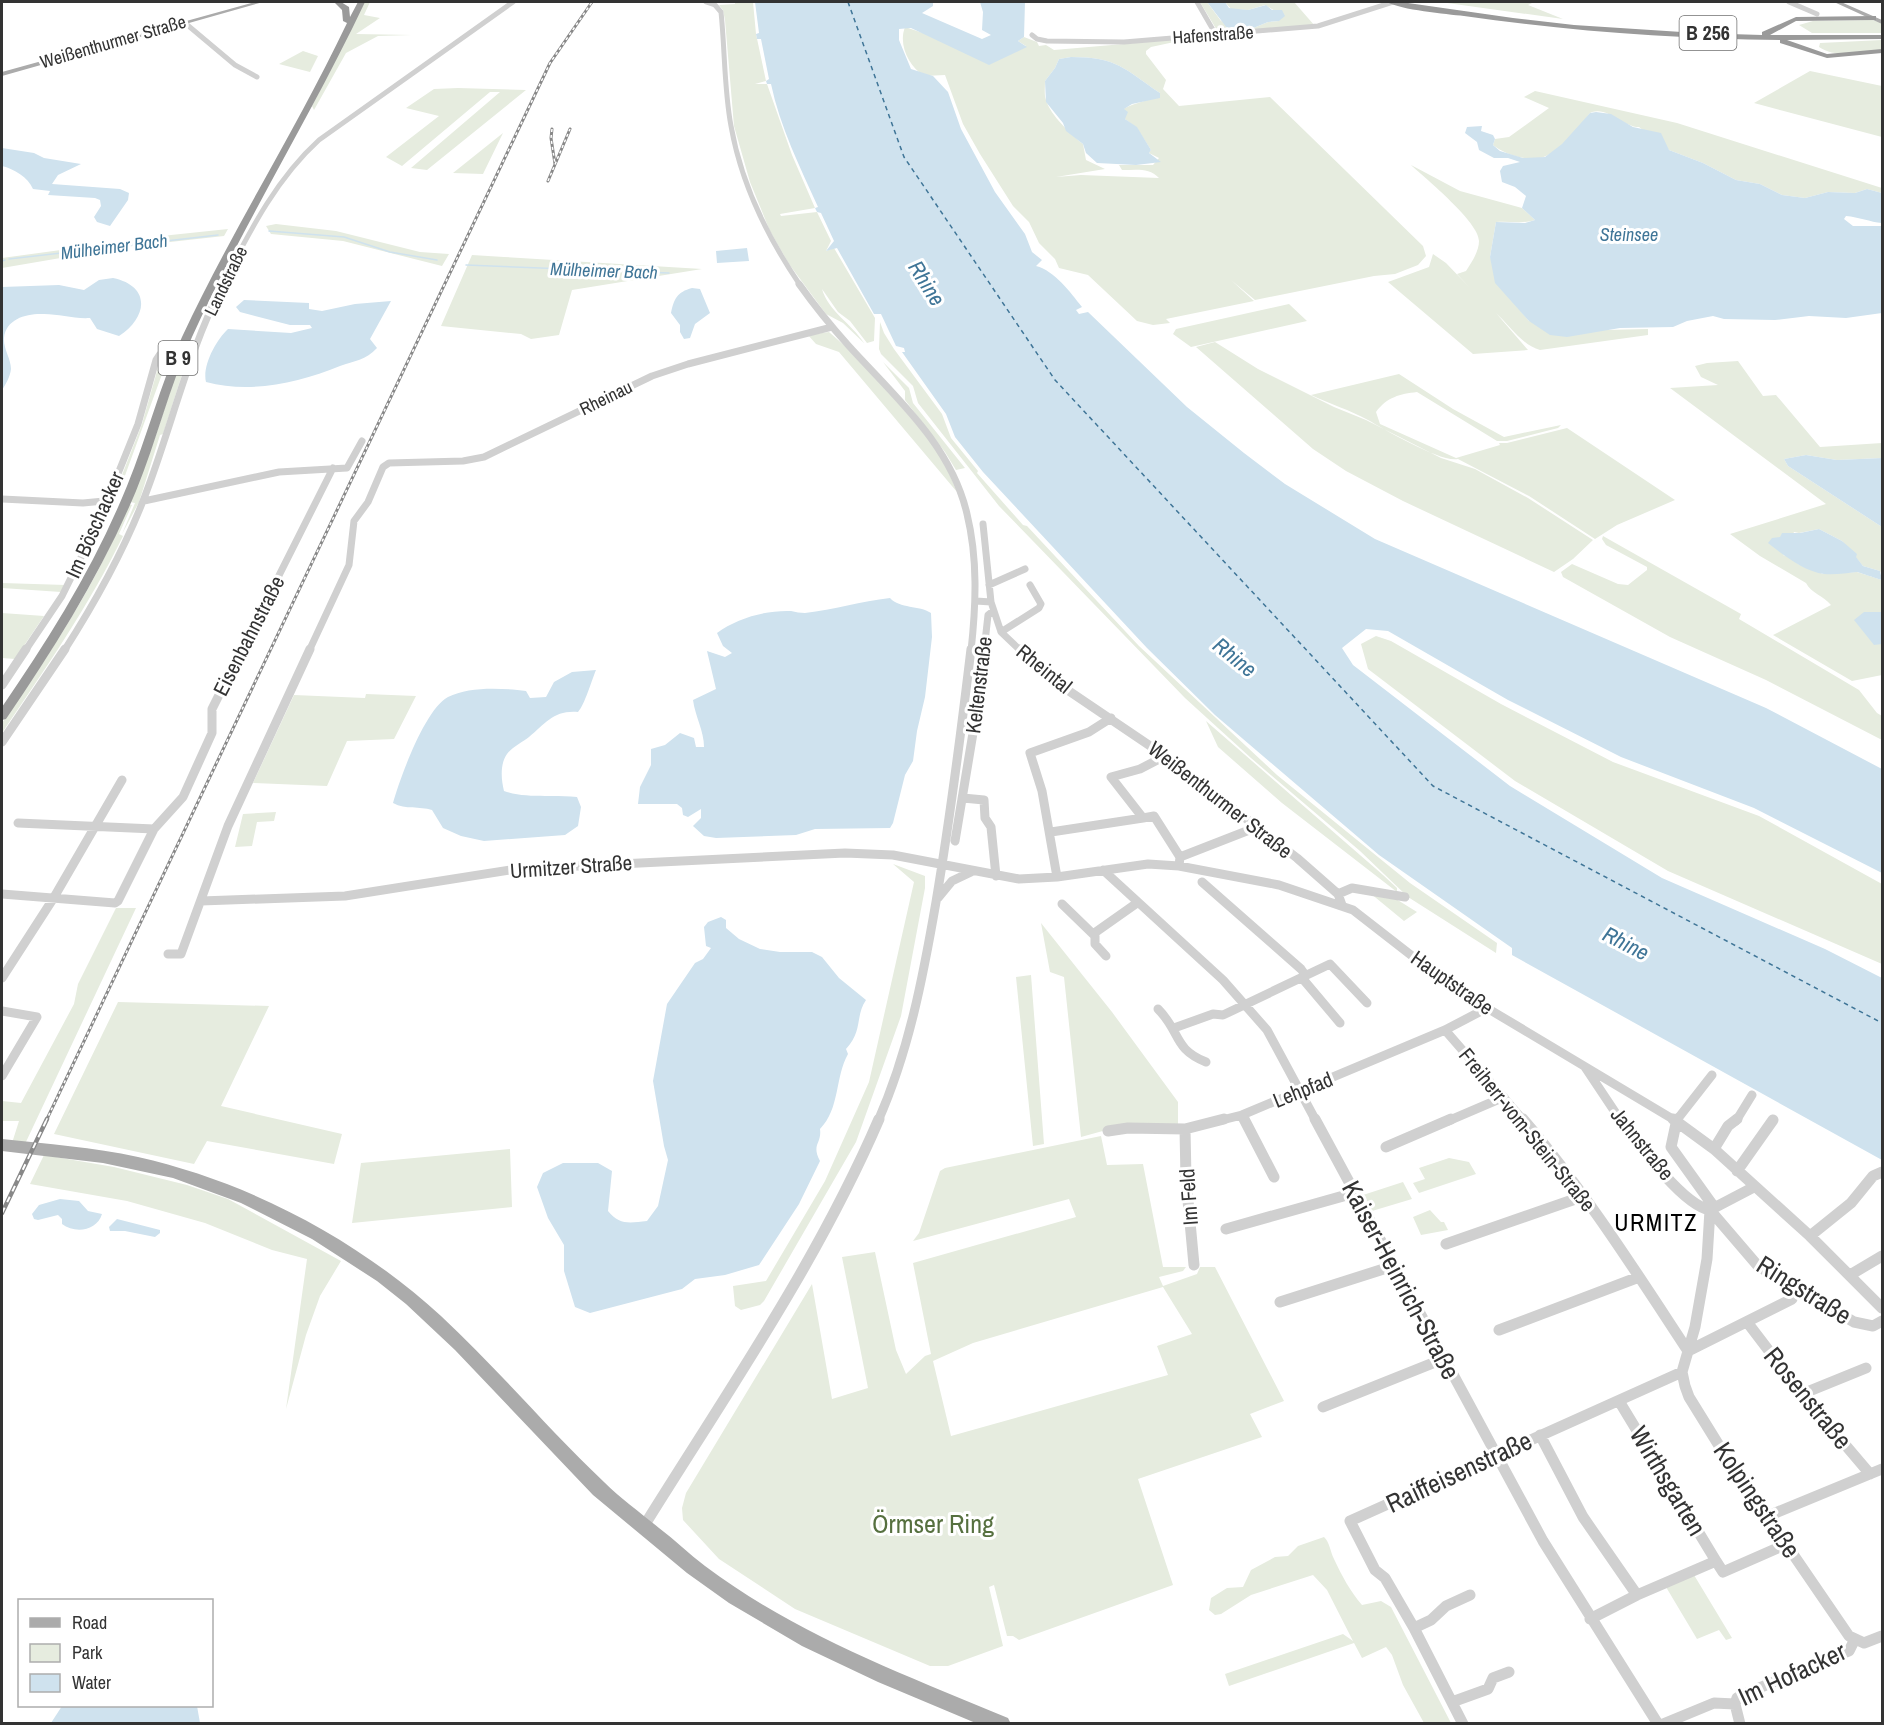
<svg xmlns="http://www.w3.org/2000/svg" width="1884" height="1725" viewBox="0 0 1884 1725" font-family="'Archivo Narrow',sans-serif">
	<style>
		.green { fill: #e6ecdf; fill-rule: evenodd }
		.water { fill: #cfe2ee }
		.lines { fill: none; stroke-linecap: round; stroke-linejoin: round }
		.stream { stroke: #cfe2ee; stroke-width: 1.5 }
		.ferry { stroke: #3f7597; stroke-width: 1.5; stroke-dasharray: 4.5 4; stroke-linecap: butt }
		.minor-far3 { stroke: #d0d0d0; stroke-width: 5 }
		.minor-far2 { stroke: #d0d0d0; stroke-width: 7 }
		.minor-far1 { stroke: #d0d0d0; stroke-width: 9 }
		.minor { stroke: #d0d0d0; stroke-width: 11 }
		.major { fill: #ababab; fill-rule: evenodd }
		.highway { fill: #9a9a9a; fill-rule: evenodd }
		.rail-far1-casing { stroke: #888; stroke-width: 3 }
		.rail-casing { stroke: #888; stroke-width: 4.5 }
		.rail-far1 { stroke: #fff; stroke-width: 1.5; stroke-dasharray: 3; stroke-linecap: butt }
		.rail { stroke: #fff; stroke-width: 2; stroke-dasharray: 6; stroke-linecap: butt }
		.labels { text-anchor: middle; stroke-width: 6; stroke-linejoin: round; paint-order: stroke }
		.far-street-label { font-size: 18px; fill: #333; stroke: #fff }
		.far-water-label { font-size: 18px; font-style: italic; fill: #3f7597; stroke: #fff }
		.shield { fill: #fff; stroke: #707070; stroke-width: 1.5 }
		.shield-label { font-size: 20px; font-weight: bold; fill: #333 }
		.street-label { font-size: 21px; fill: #333; stroke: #fff }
		.water-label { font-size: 22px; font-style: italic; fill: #3f7597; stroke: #fff }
		.quarter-label { font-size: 24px; letter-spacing: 1.5px; fill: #000; stroke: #fff }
		.near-street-label { font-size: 26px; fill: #333; stroke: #fff }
		.near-park-label { font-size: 26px; fill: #56703f; stroke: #fff }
	</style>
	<rect width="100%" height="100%" fill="#fff"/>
	<path class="green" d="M364 2H370L364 15 380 18 356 34 412 35 378 36 346 53 314 110 312 106Z
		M735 2H753L756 34 766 81 755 84H767L792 155 815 208 780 214 781 216 817 212 831 241 826 251 834 248 875 318 874 341 867 343 850 321 838 312 822 289C828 311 852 324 864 343L843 323 826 314 789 264 770 231 750 182 734 126 725 20 723 10 719 5 735 4Z
		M1200 2H1207L1221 21 1251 29 1268 22 1279 21 1280 17 1284 16 1265 5 1248 10 1231 9 1225 2H1294L1315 26 1218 32Z
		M1440 2H1534L1528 5 1563 19Z
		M1873 20 1882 23V33H1812L1799 25 1813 21Z
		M905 27 926 34 1026 46 1018 41 1024 37 1037 42 1039 46 1046 45 1054 50 1193 38 1151 47 1146 51V54L1166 80 1163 89 1179 106 1270 97 1423 246 1426 256 1418 265 1395 274 1374 276 1255 300 1231 280 1254 301 1166 319 1170 323 1153 325 1137 321 1088 275 1059 268 1055 259 1039 243 1029 222 1013 206 980 154 963 124 945 75 924 76C909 66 898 45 905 27ZM1071 57C1118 57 1124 69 1160 93 1148 102 1136 102 1123 109L1125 119 1137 128 1151 150 1149 153 1159 158 1153 165H1119L1122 170C1135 170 1149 167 1159 178L1081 175 1056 177 1105 169 1086 160 1083 144C1072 135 1050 115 1046 100 1044 95 1045 87 1045 81L1055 68 1059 59Z
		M1882 40V50C1862 52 1837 59 1819 47L1820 43Z
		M303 51 318 56 310 72 279 64Z
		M1810 71 1882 86V137L1754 103Z
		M458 88 526 90 427 170 411 168 500 92H490L402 166 386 157 439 116 406 108 434 89Z
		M1535 91 1677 123 1882 188V193L1867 189 1855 193 1828 192 1805 198 1782 195 1760 184 1736 180 1703 163 1669 150 1639 127C1623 127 1609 107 1592 112 1588 114 1587 118 1583 122 1573 133 1560 150 1546 156 1531 163 1505 155 1493 145L1495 139 1509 137 1549 108 1524 97Z
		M503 133 483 174 453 173Z
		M1411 165 1460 191 1522 208 1535 220C1523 224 1510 221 1496 222L1490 257 1514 303 1529 321 1605 330 1648 329V335L1540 350C1523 346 1509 325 1496 313L1528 350 1473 354 1388 282 1429 267 1433 254 1446 263 1470 288 1457 274 1466 271C1471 263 1479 252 1479 241 1479 222 1426 179 1411 165Z
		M276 224 336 231 420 252 449 254 442 266 343 241 271 234 266 226Z
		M228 229 224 236 125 247 2 268V258L171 235Z
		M472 255 504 257 702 269 572 290 559 335 531 339 521 334 441 326Z
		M1289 304 1307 321 1191 347 1173 334 1176 329Z
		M880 322 884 333 894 349 942 414 951 438 978 471 977 473 1023 525 1027 526 1139 646 1277 775 1410 883 1497 943 1496 953 1408 897 1360 851 1251 758 1185 698 999 506 918 403 913 386 881 354 879 349Z
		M829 332 862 361 940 452 957 492 839 352 816 344 808 335Z
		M1215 342 1258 369 1334 407 1366 420 1441 458 1475 469 1528 498 1593 540 1573 559 1554 572 1403 501 1346 471 1313 449 1196 347Z
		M169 355 115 503H111L142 424 161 357Z
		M182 355 187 359 163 434 160 435 139 502 122 534 135 503 130 502 156 435Z
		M1738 361 1763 396 1776 395 1820 447 1882 443V458L1837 460 1806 455 1784 459 1788 466 1882 527V575L1880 571 1863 566 1842 541 1819 529 1799 533 1794 532 1783 555 1792 558 1798 564 1823 574 1857 572 1882 580V675L1852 681 1773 635 1831 605C1824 596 1811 593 1806 583L1760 556 1730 534 1826 504 1670 388 1718 385 1701 377 1695 366 1707 363Z
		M883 362 909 388 913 403 965 468 956 470 945 452 905 400V391Z
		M1399 374 1453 409 1504 437 1561 425 1558 428 1507 441H1497L1417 392C1400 394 1387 397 1376 412L1380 424 1456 458 1500 445 1499 443H1507L1567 428 1675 500 1617 525 1595 539 1529 496 1458 459C1441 463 1384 429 1368 420 1350 410 1330 404 1311 395Z
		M129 504 132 505 119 534 123 536C89 606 45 669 2 733V723C50 654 97 583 129 504Z
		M1603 536 1741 614 1739 619 1859 690 1877 713 1882 716V740L1766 680 1670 637 1563 577 1561 572 1572 564 1618 584 1628 585 1647 570V567L1606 545 1602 539Z
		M2 583 66 585 61 592 2 588Z
		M2 613 44 616 15 659 2 658Z
		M1376 636 1391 641 1501 704 1613 762 1759 816 1882 884V964L1668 871 1515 781 1368 669 1361 644Z
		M366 694 416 696 394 739 347 741 327 786 253 783 294 695 365 698Z
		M1206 721 1383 875 1397 888V892L1282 803 1218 747Z
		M276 812 274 821 257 822 252 846 235 847 243 814Z
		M893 864 925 876V888L901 1016 856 1142 764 1301 760 1305 741 1310 735 1306 733 1286 766 1281 825 1181 869 1082 914 882Z
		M1370 893 1396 899 1417 912 1404 921Z
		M116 908H136L25 1144 12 1143 19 1121H2V1101L21 1103 74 1004 78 984Z
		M1041 923 1112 1012 1178 1102V1127L1110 1129 1081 1137 1064 977 1050 972Z
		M1031 975 1044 1144 1033 1146 1016 977Z
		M118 1002 269 1006 221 1106 342 1134 334 1164 207 1141 194 1164 54 1134Z
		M1101 1136 1107 1165 1143 1164 1163 1267H1186L1183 1271 1159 1277 1163 1286 1197 1274 1200 1267H1215L1284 1401 1250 1414 1262 1437 1138 1479 1173 1585 1019 1640 1013 1636H1007L994 1585 989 1587 1003 1646 948 1666H930L795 1609 719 1559 683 1520 682 1508 686 1493 812 1284 832 1399 868 1388 842 1257 875 1252 896 1350 906 1374 925 1356 931 1354 913 1263 1076 1217 1069 1199 913 1241 919 1233 940 1171 945 1168ZM1163 1287 1192 1334 1157 1346 1168 1375 951 1436 933 1361 973 1343Z
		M510 1149 512 1207 352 1223 361 1163Z
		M44 1155 114 1167 187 1185 228 1199 341 1261 320 1296 306 1335 286 1409 307 1259 272 1250 205 1223 127 1201 30 1184Z
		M1449 1158 1469 1162 1476 1174 1419 1193 1413 1183 1425 1179 1419 1168Z
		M1403 1182 1412 1199 1372 1211 1363 1195Z
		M1430 1210 1441 1222H1444L1448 1230 1421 1235 1413 1217Z
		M1324 1537C1330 1543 1330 1551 1334 1559 1342 1576 1350 1591 1362 1605L1381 1601 1391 1607 1451 1723H1424L1403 1685 1392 1655 1386 1647 1362 1658 1354 1643 1229 1686 1225 1674 1343 1634 1353 1641 1327 1590 1313 1575 1251 1595 1221 1614 1215 1615 1209 1610 1211 1598 1227 1588 1243 1587 1251 1570 1275 1557 1288 1556 1298 1546Z
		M1694 1575 1732 1638 1726 1640 1719 1630 1697 1639 1666 1587Z"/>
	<path class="water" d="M755 2H933V6L922 13 982 39 991 35 982 30 983 12 980 2H1025L1024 37 1018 41 1027 47 989 65 911 28 899 29V40L911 69 933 76 948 92 961 129 995 192 1025 234 1032 252 1042 260 1036 266C1055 271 1070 292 1082 307L1076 310 1079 314 1088 312 1187 407 1244 453 1285 484 1375 539 1766 708 1882 769V873L1754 808 1621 757 1508 700 1388 631 1366 629 1342 648 1353 665 1510 786 1662 878 1825 949 1882 978V1160L1512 955V948L1379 855 1215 715 1147 648 983 472 955 437 946 414 902 352H905L904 348 896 346 881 314H874L837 248 826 251 834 241 821 213 817 212 815 208 818 207C800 167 780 127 771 84H767L766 81 769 79 761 39H757L756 34 759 33Z
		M1207 2H1225L1229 8 1248 10 1266 5 1272 10H1282L1285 16 1279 21 1268 22 1251 29 1227 28Z
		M1071 57C1118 57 1124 69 1160 93V98L1132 104 1124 109 1128 112 1125 119 1137 127 1151 150 1149 153 1161 162 1136 165 1097 163 1086 153 1083 144 1066 131 1063 123 1046 102 1045 81 1055 68 1059 59Z
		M1596 112 1611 114 1633 127 1661 133 1669 150 1703 163 1736 180 1760 184 1782 195 1805 198 1828 192 1855 193 1867 189 1882 193V223C1870 222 1859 217 1846 216L1844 219 1853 226H1882V313L1846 318 1809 316 1775 320 1724 319 1713 316 1687 321 1673 327 1620 328 1567 337 1550 335 1529 321 1495 283 1490 257 1496 222 1525 223 1535 220 1522 208 1526 196 1515 187 1502 182 1500 171 1503 166 1520 162 1508 158H1494L1479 150 1477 142 1465 133 1467 127 1482 126 1481 131 1493 135 1495 139 1493 145 1500 151 1523 158 1545 157 1562 144 1590 113Z
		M2 148 34 153 44 158 81 164 58 175 52 184 120 189 129 193 128 200 110 226 97 222 94 217 101 206 100 200 95 198 48 195 50 191 33 189C28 177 14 169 2 166Z
		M747 248 749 261 717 263 716 251Z
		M113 278C151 286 148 317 119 336L97 329 90 318C74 319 59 314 44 314 28 313 6 318 4 338 3 348 11 359 11 369 10 377 6 384 2 390V287L59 285 84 290 99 280Z
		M692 288 700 289 710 313 695 324 690 338 684 339 680 332V325L671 313C674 299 677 292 692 288Z
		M244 300 309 303V309L322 311 355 304 391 301 370 339 377 348C366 360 354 361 340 366 298 383 250 394 206 382 202 366 216 340 228 329L291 333 312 328 310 325H290L240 312 236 307Z
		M1806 455 1837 460 1882 458V527L1788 466 1784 459Z
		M1819 529 1842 541 1857 554 1856 557 1863 566 1880 571 1882 580C1878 579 1858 572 1857 572 1847 573 1835 575 1824 574 1805 572 1783 555 1768 543L1772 538 1780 537 1782 533H1800Z
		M890 598C900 609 919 605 931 613L932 637 925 697 917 731 913 761 905 775 893 823 890 828 815 829 796 835 716 838 704 836 693 826 701 818V809L688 817 683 815 682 808 677 804H638L640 787 651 765V749L665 745 680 733 694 738 696 747H704C704 731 695 716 693 700L716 689 707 651 725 657 732 653 723 646 717 633C737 618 766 610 791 611 796 612 800 613 805 613 834 610 861 601 890 598Z
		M1864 612H1882V644L1874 645 1854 620Z
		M596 670C591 682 585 704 578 712 554 710 546 723 529 737 523 742 512 747 507 754 500 764 501 779 504 791 527 799 552 794 577 797L581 807 578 826 565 835 484 841 461 836 443 828 432 810C419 806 406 810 393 803 400 778 425 709 448 697 469 686 503 688 526 691L530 698 546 697 554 682 572 672Z
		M721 917 726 920V928L739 939 760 949 780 952H812L822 957 839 978 866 1000C855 1016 863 1031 846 1049L848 1054C835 1077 840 1109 820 1129 822 1144 811 1144 820 1161L799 1204 759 1265 725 1275 695 1279 682 1289 590 1313 575 1307 564 1271V1245L548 1218 537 1187 543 1173 563 1163H598L612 1171 608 1211C619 1225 629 1223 647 1221L658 1206 668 1160 664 1146 653 1081 667 1004 695 963 703 959 711 948 706 946 704 927 708 922Z
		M60 1199 79 1201 88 1211 102 1214C97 1231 75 1234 62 1224V1219L58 1215 38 1220 34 1219 32 1214 39 1205Z
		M117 1219 160 1230V1233L155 1237 125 1231H110L109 1227Z
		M62 1706H197L200 1723H51Z"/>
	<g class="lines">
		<path class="stream" d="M269 231 344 237 390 252 437 260
			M9 259 218 235
			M2 261 5 260
			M466 265 669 273"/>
		<path class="ferry" d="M848 2 904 157 1055 380 1433 786 1882 1023"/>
		<path class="minor-far3" d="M706 2 715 5 721 12C725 50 724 89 731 126 741 183 768 238 800 285
			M1197 2 1216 35
			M1789 2 1817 14
			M185 23 235 65 257 77
			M1032 35 1037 39 1047 41 1124 42 1318 26 1393 2
			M222 285C249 233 275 180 319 140L513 2"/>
		<path class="minor-far2" d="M799 284C814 305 830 325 848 345 894 396 951 444 967 514 978 559 976 605 971 651
			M2 499 83 503 104 501
			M144 501 279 472 347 468 362 441
			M983 524 991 602
			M989 585 1025 569
			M976 601 991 602 1001 632 1021 651
			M1001 632 1039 608 1041 604 1030 585
			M25 651 62 596 105 509 104 501 109 496 138 424 156 360 160 354H170
			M64 651C98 598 128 544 149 485 174 417 190 348 223 284
			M241 651 333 468
			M309 651 349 565 354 521 368 502 383 467 389 463 463 461 484 457 652 376 688 364 832 327
			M984 651 988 615 993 611"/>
		<path class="minor-far1" d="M1020 649 1066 689 1165 756 1297 858 1338 894 1342 905
			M2 685 26 649
			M2 742 65 649
			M1165 756 1140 769 1111 777 1143 818 1154 816 1180 857 1179 866
			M963 798 984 800 985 818 991 827 996 876
			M18 823 154 829
			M1051 832 1143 818
			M955 841 976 715 984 649
			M1180 857 1257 827
			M1103 870 1223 980 1267 1030 1316 1121
			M1057 877 1042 791 1030 753 1089 732 1111 718
			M1202 882 1301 969 1306 976
			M2 894 115 903 118 901 154 829 183 797 212 733V709L242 649
			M1338 894 1352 888 1405 897
			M938 898 952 881 971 872
			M201 901 345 896 516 869 845 853 893 855 1019 879 1057 877 1148 864 1179 866 1279 885 1353 910 1416 959 1487 1008 1676 1121
			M1062 904 1095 936V944L1106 956
			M1093 934 1137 903
			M168 954H181L228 826 310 649
			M2 978 53 899 122 780
			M1302 978 1340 1023
			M1158 1009C1181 1032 1173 1049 1206 1062
			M2 1011 37 1017 2 1076
			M1174 1028 1213 1014 1223 1015 1330 964 1367 1003
			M1445 1030 1524 1121
			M1585 1067 1621 1121
			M1242 1115 1245 1121
			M878 1121C909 1051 923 977 936 902 950 818 961 733 971 649
			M1218 1121 1242 1115 1445 1030 1487 1008
			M1448 1121 1504 1097
			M1676 1121 1712 1075
			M1736 1121 1752 1095"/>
		<path class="minor" d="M1244 1119 1274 1177
			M1315 1119 1543 1541 1658 1724
			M1523 1119C1585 1191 1636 1272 1688 1351
			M1620 1119C1638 1143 1682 1205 1710 1210
			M1673 1119 1714 1149 1810 1236 1882 1308
			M1677 1119 1671 1147 1714 1207
			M1185 1129 1186 1179 1194 1265
			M1108 1131 1128 1128 1185 1129 1224 1119
			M1386 1147 1451 1119
			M1714 1149 1728 1126 1737 1119
			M1737 1171 1773 1120
			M1710 1210 1707 1259 1695 1327 1682 1372 1685 1386 1689 1397 1723 1452 1849 1636 1864 1643 1882 1636
			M1710 1210 1758 1266 1854 1322 1873 1326 1882 1321
			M1710 1210 1754 1187
			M1226 1229 1354 1193
			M1810 1236 1851 1203 1873 1176 1882 1172
			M1446 1244 1584 1196
			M1850 1275 1882 1256
			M1280 1302 1393 1266
			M1747 1322 1802 1394 1870 1474
			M1499 1330 1639 1277
			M1688 1351 1792 1299 1794 1288
			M1802 1394 1866 1368
			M1619 1401 1716 1561
			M1323 1407 1443 1359
			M1540 1435 1583 1517 1637 1595
			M1768 1516 1882 1469
			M644 1526C726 1394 817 1263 879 1119
			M1590 1619 1637 1595 1716 1561 1723 1572 1787 1544
			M1414 1628 1431 1620 1446 1606 1470 1595
			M1452 1702 1488 1689 1493 1678 1509 1672
			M1735 1704 1737 1698 1742 1695 1849 1651 1854 1641
			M1735 1704 1740 1724
			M1463 1724 1414 1628 1385 1578 1375 1570 1350 1521 1682 1372
			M1663 1724 1714 1703 1735 1704"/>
		<path class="major" d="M255 2H263L2 76V72Z
			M1834 2H1841L1882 20V24Z
			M2 1139C47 1144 93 1147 138 1157 249 1182 357 1239 441 1316 498 1369 548 1429 604 1482 621 1499 641 1513 659 1528 675 1540 689 1554 705 1566 797 1635 903 1674 1008 1718L1011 1724H978L878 1682 802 1646 729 1603 687 1573 593 1495 455 1350 406 1304 377 1281 312 1239 241 1203 173 1178 103 1163 2 1151Z"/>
		<path class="highway" d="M334 2H341L349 7 350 17 358 2H365C311 116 244 223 192 337 169 387 157 440 136 491 102 572 56 646 6 719L2 720V707C50 637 95 565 127 486 147 437 160 385 182 337 232 230 296 130 347 23L343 21 342 10Z
			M1387 2H1401L1513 18 1574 25 1697 33 1762 35V32L1796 17 1873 16H1876V20L1796 21 1770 35H1882V39L1787 40 1827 54 1882 49V53L1827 58 1780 43V40C1674 39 1569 31 1464 16 1446 14 1401 10 1387 2Z"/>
		<defs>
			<path id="rail-far1" d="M552 129 551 138 555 164
				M548 181 570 129
				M46 1121 550 63 592 2"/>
			<path id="rail" d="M2 1213 47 1119"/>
		</defs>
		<use href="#rail-far1" class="rail-far1-casing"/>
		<use href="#rail" class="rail-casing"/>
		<use href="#rail-far1" class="rail-far1"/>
		<use href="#rail" class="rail"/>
	</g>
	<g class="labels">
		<g class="far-street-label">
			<text transform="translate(1213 35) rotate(-4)" y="6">Hafenstraße</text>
			<text transform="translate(113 42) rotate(-16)" y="6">Weißenthurmer Straße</text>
			<text transform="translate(226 281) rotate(-64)" y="6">Landstraße</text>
			<text transform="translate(606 398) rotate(-26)" y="6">Rheinau</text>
		</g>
		<g class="far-water-label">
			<text x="1629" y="241">Steinsee</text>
			<text transform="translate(114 247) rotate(-7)" y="6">Mülheimer Bach</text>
			<text transform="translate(604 271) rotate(2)" y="6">Mülheimer Bach</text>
		</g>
		<g class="shield">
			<rect x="1679.5" y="16" width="57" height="34" rx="4.5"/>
			<rect x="158.5" y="341" width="39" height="34" rx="4.5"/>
		</g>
		<g class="shield-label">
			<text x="1708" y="40">B 256</text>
			<text x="178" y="365">B 9</text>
		</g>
		<g class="street-label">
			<text transform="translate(95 525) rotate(-66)" y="7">Im Böschacker</text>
			<text transform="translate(249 636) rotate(-63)" y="7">Eisenbahnstraße</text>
			<text transform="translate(1044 669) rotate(39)" y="7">Rheintal</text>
			<text transform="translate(979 685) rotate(-83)" y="7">Keltenstraße</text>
			<text transform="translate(1220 800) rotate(38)" y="7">Weißenthurmer Straße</text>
			<text transform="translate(571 867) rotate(-4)" y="7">Urmitzer Straße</text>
			<text transform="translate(1452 983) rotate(35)" y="7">Hauptstraße</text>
			<text transform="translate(1303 1090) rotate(-22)" y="7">Lehpfad</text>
			<text transform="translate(1527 1130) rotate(51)" y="7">Freiherr-vom-Stein-Straße</text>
			<text transform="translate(1642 1144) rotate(51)" y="7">Jahnstraße</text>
			<text transform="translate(1189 1197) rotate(-94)" y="7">Im Feld</text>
		</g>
		<g class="water-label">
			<text transform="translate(927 283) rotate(58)" y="8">Rhine</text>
			<text transform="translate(1235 657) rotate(39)" y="8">Rhine</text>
			<text transform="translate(1626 943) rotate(27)" y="8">Rhine</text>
		</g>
		<g class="quarter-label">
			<text x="1656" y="1231">URMITZ</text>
		</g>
		<g class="near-street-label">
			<text transform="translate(1401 1280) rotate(62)" y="9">Kaiser-Heinrich-Straße</text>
			<text transform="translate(1804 1290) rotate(32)" y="9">Ringstraße</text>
			<text transform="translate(1808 1398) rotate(51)" y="9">Rosenstraße</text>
			<text transform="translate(1459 1472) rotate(-25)" y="9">Raiffeisenstraße</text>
			<text transform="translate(1668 1481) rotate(59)" y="9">Wirthsgarten</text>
			<text transform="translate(1757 1500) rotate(56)" y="9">Kolpingstraße</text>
			<text transform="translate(1792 1674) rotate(-25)" y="9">Im Hofacker</text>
		</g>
		<g class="near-park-label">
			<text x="933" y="1533">Örmser Ring</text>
		</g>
	</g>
	<rect width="1884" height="1725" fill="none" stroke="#333333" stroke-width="6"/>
	<rect x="18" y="1599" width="195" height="108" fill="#ffffff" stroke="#adadad" stroke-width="1.5"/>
	<rect x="30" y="1618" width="30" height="9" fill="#ababab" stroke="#adadad" stroke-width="1.5"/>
	<text x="72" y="1629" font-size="18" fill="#333333">Road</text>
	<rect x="30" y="1644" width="30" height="18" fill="#e6ecdf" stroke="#adadad" stroke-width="1.5"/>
	<text x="72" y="1659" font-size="18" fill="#333333">Park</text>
	<rect x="30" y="1674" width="30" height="18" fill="#cfe2ee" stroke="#adadad" stroke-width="1.5"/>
	<text x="72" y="1689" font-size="18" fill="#333333">Water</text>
</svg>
